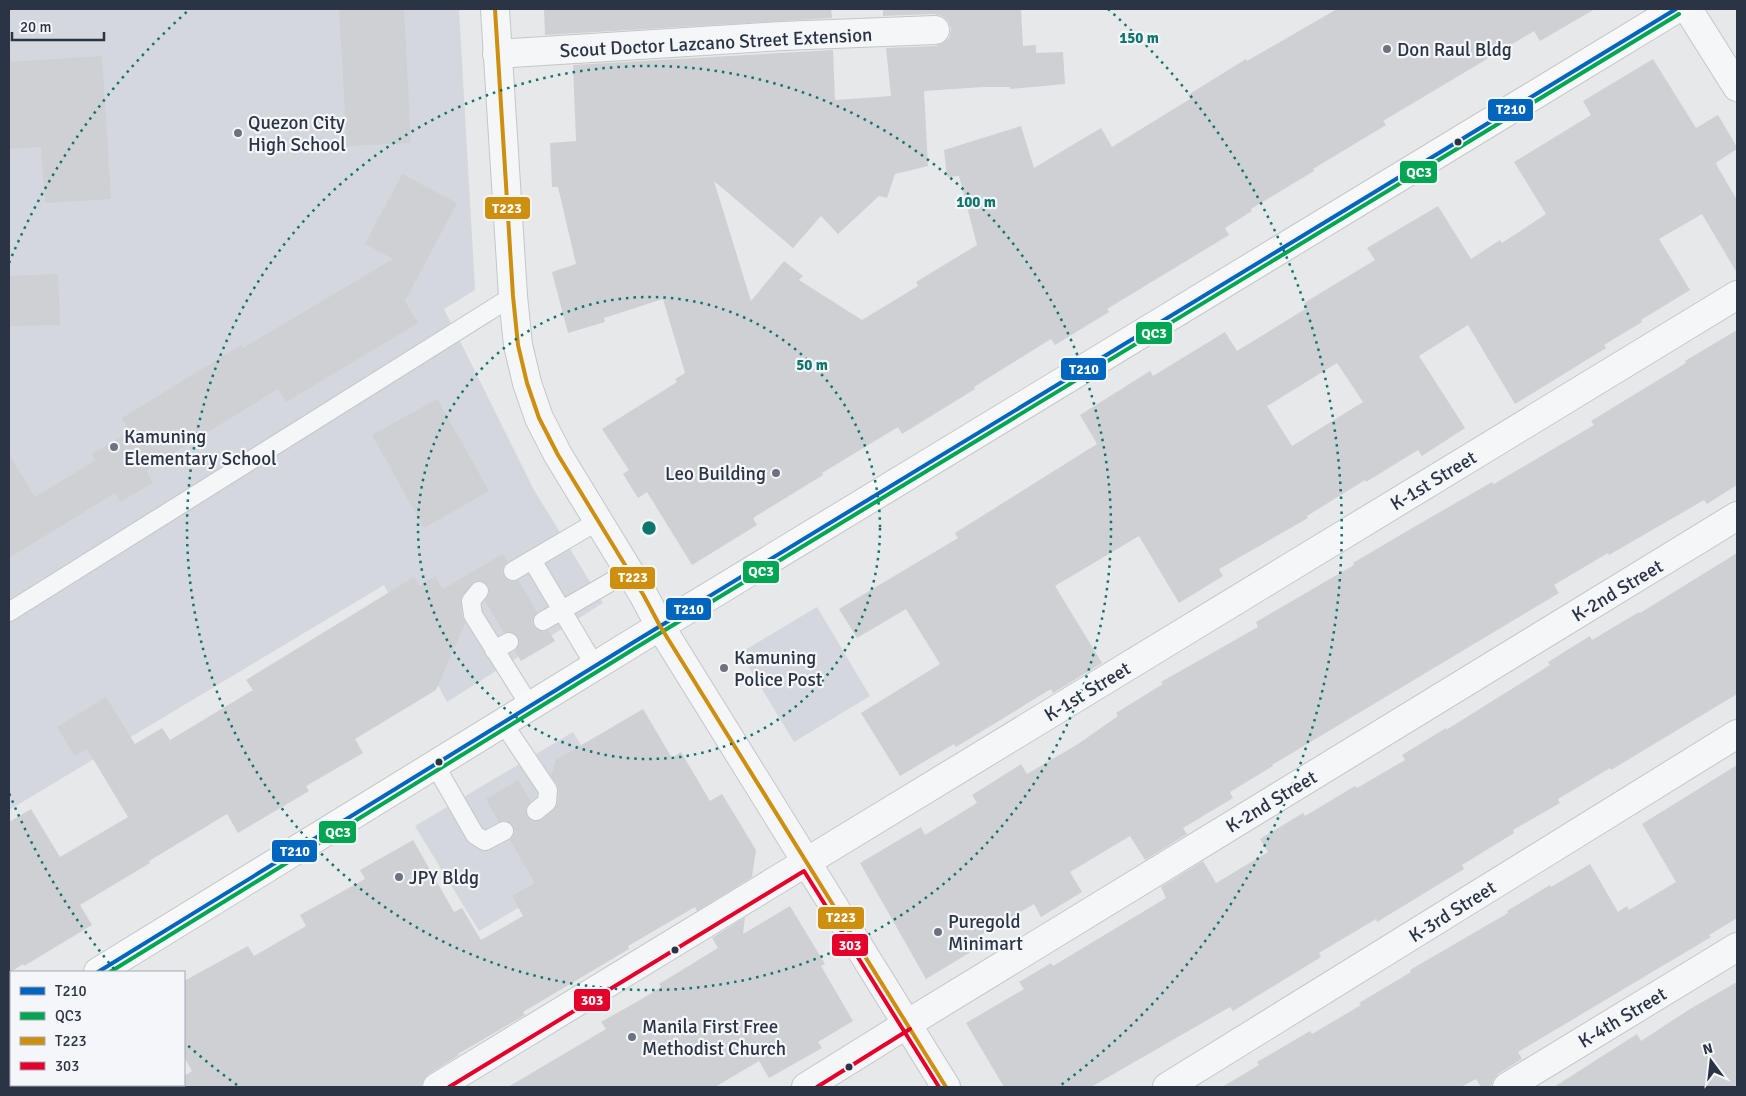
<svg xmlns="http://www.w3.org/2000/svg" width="1746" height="1096" viewBox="0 0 1746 1096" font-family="Signika,sans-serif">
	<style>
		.built { fill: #d4d7dd }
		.building { fill: #ced0d3; fill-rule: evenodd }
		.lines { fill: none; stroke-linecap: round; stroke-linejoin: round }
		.service-casing { stroke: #c4c6c8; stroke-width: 20 }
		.minor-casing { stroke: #c4c6c8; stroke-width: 30 }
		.tertiary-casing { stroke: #c4c6c8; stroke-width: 30 }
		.secondary-casing { stroke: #c4c6c8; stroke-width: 30 }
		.service { stroke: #f5f6f7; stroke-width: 18 }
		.minor { stroke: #f5f6f7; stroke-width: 28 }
		.tertiary { stroke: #f5f6f7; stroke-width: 28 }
		.secondary { stroke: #f8f8f8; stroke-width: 28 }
		.bus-1-casing { stroke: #f4f6f9; stroke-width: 8 }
		.bus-2-casing { stroke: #f4f6f9; stroke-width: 8 }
		.bus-3-casing { stroke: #f4f6f9; stroke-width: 8 }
		.bus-4-casing { stroke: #f4f6f9; stroke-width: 8 }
		.bus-1 { stroke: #0065bd; stroke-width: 4 }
		.bus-2 { stroke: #00a651; stroke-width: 4 }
		.bus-3 { stroke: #ce8f0e; stroke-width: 4 }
		.bus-4 { stroke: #e4002b; stroke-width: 4 }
		.ring { fill: none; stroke: #0f766e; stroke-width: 2.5; stroke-dasharray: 2.5 5 }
		.poi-dot { fill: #6c737f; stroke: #f4f6f9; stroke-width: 2 }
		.bus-dot { fill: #2b3445; stroke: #f4f6f9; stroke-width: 2 }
		.labels { text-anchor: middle; stroke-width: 4.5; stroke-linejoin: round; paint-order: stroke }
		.street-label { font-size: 19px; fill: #2b3445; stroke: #f4f6f9 }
		.poi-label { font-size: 19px; fill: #2b3445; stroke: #f4f6f9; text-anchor: start }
		.centre { fill: #0f766e; stroke: #f4f6f9; stroke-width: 2.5 }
		.ring-label { font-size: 15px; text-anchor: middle; font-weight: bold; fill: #0f766e; stroke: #f4f6f9; stroke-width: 4.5; stroke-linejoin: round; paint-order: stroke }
		.line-badge { stroke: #f4f6f9; stroke-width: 2 }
		.badge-label { font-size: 14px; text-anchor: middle; font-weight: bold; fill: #fff }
	</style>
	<rect width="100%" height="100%" fill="#e6e8ea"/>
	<path class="built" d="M9 9H459L475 290 444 309 534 490 603 603 447 702 384 585 9 810Z
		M817 607 870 696 794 742 740 653Z
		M573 732 637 838 479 931 415 826Z"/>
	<path class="building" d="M339 9H404L411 143 347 146Z
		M544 9H831L832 18 545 35Z
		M883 9H1021L1023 46 1036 45V53L1063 52 1065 84 1010 89V87H983L924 91 928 166 895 174 887 198 879 196 838 234 821 216 793 248 714 181 751 301 784 261 803 276 799 280 862 320 918 286 916 282 977 245 959 176 947 177 944 150 1021 126 1034 168 1101 128 1112 147 1190 99 1188 95 1246 59 1247 61 1337 9H1595L1540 41 1534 31 1383 121 1386 125 1313 169 1314 171 1251 209 1252 211 1225 228 1229 235 1107 309 1109 312 1055 345 1051 339 974 387 975 389 902 434 898 427 822 473 823 475 753 518 757 525 692 565 647 492 638 498 623 474 629 470 602 429 677 382 675 379 685 373 663 299 604 318 605 322 568 333 552 272 576 264 558 187H552L550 143 576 141 573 65 833 50 835 100 891 96 886 48 936 46 943 43 949 38 951 29 948 21 942 16 934 14 883 16Z
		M102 56 111 199 45 203 41 147 9 149V62Z
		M1653 59 1696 128 1718 115 1737 147V149L1717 162 1716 164 1737 200V273L1702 214 1659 239 1690 290 1641 320 1642 322 1604 345 1606 348 1515 404 1468 325 1419 356 1465 428 1422 456 1418 450 1366 482 1365 480 1307 516 1308 518 1219 569 1223 576 1179 603 1139 536 1055 586 1102 663 1053 693 1051 689 956 747 954 744 900 776 861 713 940 664 906 609 857 638 839 609 958 538 955 533 1097 444 1080 415 1150 371 1153 376 1225 332 1237 351 1307 308 1304 303 1375 260 1367 248 1438 206 1471 259 1500 240 1502 243 1546 214 1514 162 1591 115 1583 101ZM1337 363 1363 402 1292 446 1267 406Z
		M402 174 457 203 405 301 418 323 286 402 278 389 146 470 153 483 120 502 115 493 9 558V454L35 497 96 460 92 454 130 432 122 418 241 345 243 348 393 259 365 244Z
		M58 274 60 325 9 326V276Z
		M1737 330V485L1707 504 1704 500 1609 555 1608 553 1554 585 1559 593 1272 765 1273 766 1230 792 1233 798 1183 828 1187 834 1145 860 1130 836 1070 872 1082 892 1041 917 1034 904 979 936 984 944 926 979 860 863 921 827 925 835 977 803 972 795 1021 764 1027 774 1078 744 1118 716 1116 713 1163 684 1161 682 1258 627 1256 622 1354 565 1353 563 1402 534 1492 482 1494 484 1594 425 1591 421 1686 363 1685 361Z
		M437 399 489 491 424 528 372 435Z
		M1737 553V694L1611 770 1610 768 1558 799 1560 803 1513 830 1514 833 1462 865 1464 869 1377 922 1376 919 1319 953 1321 957 1233 1011 1230 1007 1091 1087H1004L966 1023 1024 989 1019 982 1051 963 1053 966 1166 898 1161 887 1203 861 1216 883 1268 852 1260 839 1303 813 1305 816 1355 786 1357 788 1405 760 1402 755 1446 728V730L1550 665 1548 662 1590 636 1592 640 1639 612 1640 613Z
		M503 554 508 562 504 565 502 571 504 577 513 582 518 580 537 612 532 621 534 627 543 632 548 630 555 641 521 661 515 651 520 643 518 637 510 631 504 633 485 601 489 593V587L481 581H475L461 598 462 616 465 623 436 690 355 739 363 753 306 786 309 791 238 833 227 814 149 861 150 863 80 905 92 925 24 966 23 964 9 973V822L31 809 60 857 128 817 87 749 75 756 57 727 106 697 135 744 162 728 170 740 253 690 246 680 414 577 419 586 435 576 443 589Z
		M643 709 672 758 681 752 710 801 722 794 756 850 752 877 697 911 695 907 628 946 629 949 523 1012 525 1015 458 1054 459 1055 429 1074 424 1079 421 1087H167L171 1085H184V1076L192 1071 184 1057V981L248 946 254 956 306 926 300 915 365 879 360 870 413 840 454 912 462 908 481 940 523 916 512 896 535 883 510 840 515 832 513 826 505 820 499 822 486 799 518 780 531 802 526 808 528 817 533 821 542 819 554 810 558 803 559 790 557 784 551 776 556 760Z
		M1737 765V918L1709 935 1711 937 1518 1052 1522 1059 1498 1074 1493 1080 1491 1087H1481L1476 1079 1461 1087H1222L1259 1065 1257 1062 1310 1031 1312 1034 1361 1005 1359 1003 1411 972 1410 970 1508 913 1507 911 1550 885 1551 887 1590 864 1618 912 1627 906 1629 910 1676 882 1642 824Z
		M790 906 825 964 821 966 853 1021 818 1042 822 1048 769 1078 759 1061 715 1087H508L606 1029 601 1022 640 1000 661 987 659 984 718 948 712 938 745 917 743 934Z
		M1737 982V1087H1554L1637 1034 1641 1041 1690 1009Z"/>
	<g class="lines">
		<defs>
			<path id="service" d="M532 560 595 666
				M513 571 598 521
				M479 591 471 601 473 615 530 706
				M9 612 513 296
				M543 621 628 572
				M494 650 509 642
				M503 723 548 790 547 802 536 811
				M435 765 475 835 485 841 504 831"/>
			<path id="minor" d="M1688 9 1737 87
				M497 54 782 36 935 30
				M437 1087 1737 295
				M806 1087 907 1024 1737 516
				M1167 1087 1737 734
				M1507 1087 1737 947"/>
			<path id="tertiary" d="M495 9 513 296 518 345 527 383 539 418 558 455 644 596 660 626 946 1087"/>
			<path id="secondary" d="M98 972 634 642 1676 9
				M9 1027 11 1026"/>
		</defs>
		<use href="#service" class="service-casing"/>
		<use href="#minor" class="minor-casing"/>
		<use href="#tertiary" class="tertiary-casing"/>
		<use href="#secondary" class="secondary-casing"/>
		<use href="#service" class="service"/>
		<use href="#minor" class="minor"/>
		<use href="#tertiary" class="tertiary"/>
		<use href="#secondary" class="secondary"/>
		<defs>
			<path id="bus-1" d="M98 972 634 642 1676 9"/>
			<path id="bus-2" d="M110 972 637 647 1679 14"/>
			<path id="bus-3" d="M495 9 513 296 518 345 527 383 539 418 558 455 644 596 660 626 946 1087"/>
			<path id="bus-4" d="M449 1087 804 871 939 1087
				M817 1087 910 1029"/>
		</defs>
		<use href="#bus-1" class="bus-1-casing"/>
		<use href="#bus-2" class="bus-2-casing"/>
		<use href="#bus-3" class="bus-3-casing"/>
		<use href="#bus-4" class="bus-4-casing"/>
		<use href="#bus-1" class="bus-1"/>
		<use href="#bus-2" class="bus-2"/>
		<use href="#bus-3" class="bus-3"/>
		<use href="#bus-4" class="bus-4"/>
	</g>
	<g class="ring">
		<circle cx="649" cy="528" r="231"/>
		<circle cx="649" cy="528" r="462"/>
		<path d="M237 1085A693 693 0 0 1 185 1043M114 969A693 693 0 0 1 9 793M9 263A693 693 0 0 1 190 9M1108 9A693 693 0 0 1 1061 1085"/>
	</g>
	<g class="poi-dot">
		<circle cx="1387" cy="49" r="5"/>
		<circle cx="238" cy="133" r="5"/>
		<circle cx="114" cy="447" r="5"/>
		<circle cx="776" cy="473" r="5"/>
		<circle cx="724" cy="668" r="5"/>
		<circle cx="399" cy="877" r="5"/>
		<circle cx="938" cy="932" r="5"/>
		<circle cx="632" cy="1037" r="5"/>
	</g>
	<g class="bus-dot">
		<circle cx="1458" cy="142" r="4.5"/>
		<circle cx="439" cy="762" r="4.5"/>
		<circle cx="675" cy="950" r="4.5"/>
		<circle cx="849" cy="1067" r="4.5"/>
	</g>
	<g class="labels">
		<g class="street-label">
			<text transform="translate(716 42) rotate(-3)" y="7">Scout Doctor Lazcano Street Extension</text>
			<text transform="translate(1433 480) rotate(-31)" y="7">K-1st Street</text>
			<text transform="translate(1617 590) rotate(-31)" y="7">K-2nd Street</text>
			<text transform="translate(1087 691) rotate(-31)" y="7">K-1st Street</text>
			<text transform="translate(1271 801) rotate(-31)" y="7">K-2nd Street</text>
			<text transform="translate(1452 911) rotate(-32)" y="7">K-3rd Street</text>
			<text transform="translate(1622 1017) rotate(-31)" y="7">K-4th Street</text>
		</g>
		<g class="poi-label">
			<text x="1397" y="56">Don Raul Bldg</text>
			<text x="248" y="129">Quezon City<tspan x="248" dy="22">High School</tspan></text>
			<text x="124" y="443">Kamuning<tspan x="124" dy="22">Elementary School</tspan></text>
			<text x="766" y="480" text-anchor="end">Leo Building</text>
			<text x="734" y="664">Kamuning<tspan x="734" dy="22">Police Post</tspan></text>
			<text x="409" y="884">JPY Bldg</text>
			<text x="948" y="928">Puregold<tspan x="948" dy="22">Minimart</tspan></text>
			<text x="642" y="1033">Manila First Free<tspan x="642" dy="22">Methodist Church</tspan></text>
		</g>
	</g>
	<circle cx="649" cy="528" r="8" class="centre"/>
	<g class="ring-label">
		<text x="1139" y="43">150 m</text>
		<text x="976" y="207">100 m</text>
		<text x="812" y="370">50 m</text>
	</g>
	<g class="line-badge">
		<rect x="1487" y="98" width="47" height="24" rx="5" fill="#0065bd"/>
		<rect x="1399" y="160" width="39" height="24" rx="5" fill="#00a651"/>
		<rect x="484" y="196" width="47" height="24" rx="5" fill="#ce8f0e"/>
		<rect x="1135" y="321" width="38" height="24" rx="5" fill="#00a651"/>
		<rect x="1060" y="357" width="47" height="24" rx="5" fill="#0065bd"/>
		<rect x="742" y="560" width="38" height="24" rx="5" fill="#00a651"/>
		<rect x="609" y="566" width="47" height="24" rx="5" fill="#ce8f0e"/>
		<rect x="665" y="597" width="47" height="24" rx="5" fill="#0065bd"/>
		<rect x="318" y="820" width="39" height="24" rx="5" fill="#00a651"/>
		<rect x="271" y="839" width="47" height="24" rx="5" fill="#0065bd"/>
		<rect x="817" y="906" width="48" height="24" rx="5" fill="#ce8f0e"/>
		<rect x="831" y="933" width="38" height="24" rx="5" fill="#e4002b"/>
		<rect x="573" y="988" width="38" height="24" rx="5" fill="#e4002b"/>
	</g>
	<g class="badge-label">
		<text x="1511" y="114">T210</text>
		<text x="1419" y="177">QC3</text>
		<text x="507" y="213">T223</text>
		<text x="1154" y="338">QC3</text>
		<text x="1084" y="374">T210</text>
		<text x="761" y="576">QC3</text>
		<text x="633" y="582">T223</text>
		<text x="689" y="614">T210</text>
		<text x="338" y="837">QC3</text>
		<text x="295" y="856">T210</text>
		<text x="841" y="922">T223</text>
		<text x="850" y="950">303</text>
		<text x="592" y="1005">303</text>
	</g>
	<rect width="1746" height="1096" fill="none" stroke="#2b3445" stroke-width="20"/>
	<rect x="10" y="971" width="175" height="115" fill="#f4f6f9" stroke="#a4a8b1"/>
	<rect x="20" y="987" width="25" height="8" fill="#0065bd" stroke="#a4a8b1"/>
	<text x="55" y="996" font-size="15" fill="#2b3445">T210</text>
	<rect x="20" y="1012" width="25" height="8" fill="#00a651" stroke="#a4a8b1"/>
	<text x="55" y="1021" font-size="15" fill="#2b3445">QC3</text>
	<rect x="20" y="1037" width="25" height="8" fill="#ce8f0e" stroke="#a4a8b1"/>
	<text x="55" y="1046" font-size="15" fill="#2b3445">T223</text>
	<rect x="20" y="1062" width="25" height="8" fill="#e4002b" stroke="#a4a8b1"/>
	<text x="55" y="1071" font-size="15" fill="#2b3445">303</text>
	<g transform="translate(1711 1061) rotate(345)" stroke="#f4f6f9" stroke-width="4" paint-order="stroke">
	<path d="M0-4L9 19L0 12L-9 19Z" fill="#2b3445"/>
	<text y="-8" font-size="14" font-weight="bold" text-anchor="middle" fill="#2b3445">N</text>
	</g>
	<path d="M12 32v8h92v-8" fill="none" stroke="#2b3445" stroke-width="2.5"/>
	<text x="20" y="32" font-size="15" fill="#2b3445" stroke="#f4f6f9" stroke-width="4" paint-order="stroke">20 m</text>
</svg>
